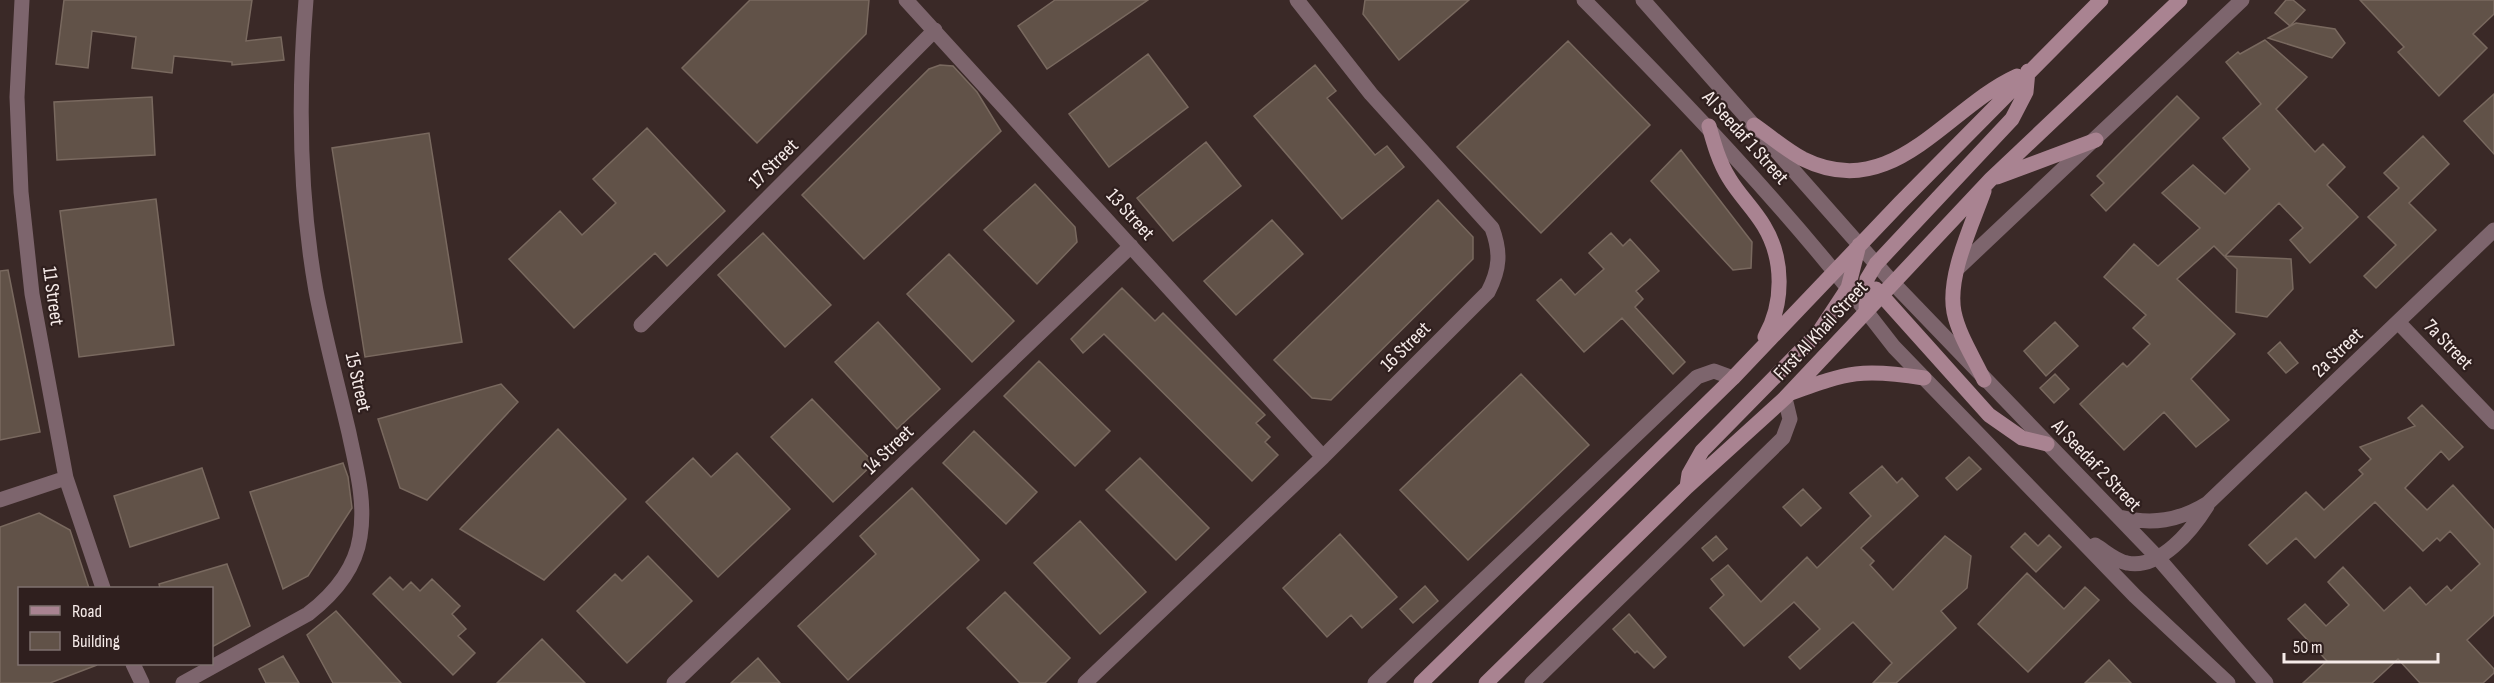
<svg xmlns="http://www.w3.org/2000/svg" width="2494" height="683" viewBox="0 0 2494 683" font-family="'Sofia Sans Condensed',sans-serif">
	<style>
		.building { fill: #615248; stroke: #79695f; stroke-width: 1.5 }
		.lines { fill: none; stroke-linecap: round; stroke-linejoin: round }
		.minor { stroke: #7d656d; stroke-width: 15 }
		.tertiary { stroke: #7d656d; stroke-width: 15 }
		.secondary { stroke: #a98391; stroke-width: 15 }
		.labels { text-anchor: middle; stroke-width: 4.5; stroke-linejoin: round; paint-order: stroke }
		.street-label { font-size: 20px; fill: #f6ebe9; stroke: #2f1f1e }
	</style>
	<rect width="100%" height="100%" fill="#3a2927"/>
	<path class="building" d="M64 0H252L246 41 281 37 284 60 232 65V62L174 56 172 73 132 68 136 37 92 31 88 68 56 64Z
		M750 0H869L866 34 757 143 682 68Z
		M1055 0H1148L1047 69 1018 26Z
		M1365 0H1469L1399 60 1363 14Z
		M2286 0H2293L2305 10 2290 26 2275 13Z
		M2360 0H2494V14L2473 34 2487 48 2439 96 2398 52 2404 47Z
		M2296 23 2335 29 2345 43 2332 58 2268 38Z
		M2265 40 2307 77 2276 109 2315 152 2323 144 2345 167 2327 185 2358 217 2310 263 2290 240 2303 228 2279 203 2225 256 2291 259 2293 289 2267 317 2236 312 2237 269 2214 246 2177 279 2235 334 2191 379 2229 420 2196 447 2164 412 2124 450 2080 404 2123 363 2127 367 2150 344 2133 328 2146 315 2104 277 2134 244 2158 266 2200 228 2162 193 2193 165 2225 194 2250 169 2223 138 2261 104 2226 62 2238 52 2240 54Z
		M1568 41 1650 125 1541 233 1457 147Z
		M1148 54 1188 107 1109 167 1069 114Z
		M940 65 953 66 977 92 1001 131 864 259 802 195 929 69Z
		M1315 65 1336 91 1327 98 1375 155 1387 146 1404 167 1342 219 1254 116Z
		M2494 94V154L2464 121Z
		M2177 96 2199 118 2106 211 2091 195 2104 183 2097 176Z
		M152 97 155 155 57 160 54 102Z
		M647 128 725 211 667 266 655 253 574 328 509 259 560 211 582 235 616 203 593 179Z
		M429 133 462 342 365 357 332 148Z
		M2423 136 2449 164 2409 203 2436 230 2376 288 2364 276 2396 245 2368 217 2399 188 2384 173Z
		M1206 142 1241 186 1173 241 1137 198Z
		M1681 150 1752 242 1751 268 1733 270 1651 181Z
		M1035 184 1075 227 1077 242 1037 284 984 230Z
		M156 199 174 345 79 357 60 211Z
		M1438 200 1473 237V259L1331 400 1312 398 1274 360Z
		M1272 220 1303 254 1236 315 1204 281Z
		M763 233 831 305 785 347 718 275Z
		M1611 233 1623 246 1630 239 1659 271 1636 291 1643 299 1635 307 1685 362 1673 374 1622 318 1584 352 1537 300 1561 279 1575 295 1604 269 1589 253Z
		M949 254 1014 321 972 362 907 294Z
		M8 270 40 432 0 440V271Z
		M1122 288 1155 321 1163 313 1265 415 1256 423 1270 437 1265 442 1278 455 1252 481 1104 334 1083 353 1071 339Z
		M878 322 940 389 897 429 835 362Z
		M2055 322 2078 346 2046 376 2024 351Z
		M2280 342 2298 363 2286 373 2268 353Z
		M1039 361 1110 431 1075 466 1004 396Z
		M1521 374 1589 445 1468 560 1400 490Z
		M2055 374 2069 389 2054 403 2040 388Z
		M501 384 518 402 427 500 400 488 378 419Z
		M812 399 874 463 833 502 771 437Z
		M2422 405 2463 447 2449 460 2441 451 2405 488 2427 510 2453 485 2494 530V615L2467 640 2494 669V673L2483 683H2420L2398 659 2372 683H2303L2327 661 2288 619 2305 604 2326 626 2349 605 2328 582 2343 567 2384 611 2410 587 2426 605 2447 586 2451 591 2480 564 2450 531 2440 541 2437 538 2423 551 2375 502 2315 558 2296 538 2267 564 2249 545 2306 492 2324 510 2363 474 2359 470 2371 459 2360 447 2415 426 2408 418Z
		M558 429 626 499 544 580 460 529Z
		M974 431 1037 492 1006 524 943 463Z
		M737 453 790 509 718 577 646 502 693 458 711 477Z
		M1969 457 1981 469 1957 490 1946 478Z
		M1140 458 1209 528 1176 560 1106 490Z
		M343 463 348 477 352 508 308 576 283 589 250 492Z
		M1882 466 1897 483 1902 478 1918 496 1861 548 1874 561 1870 565 1893 590 1945 536 1971 556 1967 588 1941 611 1956 628 1896 683H1873L1892 663 1853 622 1800 669 1789 657 1820 629 1794 602 1744 646 1710 608 1724 595 1711 579 1728 565 1761 602 1807 557 1817 568 1871 516 1850 493Z
		M202 468 219 518 130 547 114 496Z
		M912 488 979 560 848 680 798 626 876 554 860 536Z
		M1803 489 1821 508 1801 526 1783 507Z
		M39 513 70 530 89 588H20V663L97 665 50 683H0V527Z
		M1080 521 1146 592 1100 634 1034 563Z
		M2025 533 2038 546 2049 535 2061 547 2036 572 2011 547Z
		M1340 534 1397 597 1362 628 1351 615 1327 637 1283 588Z
		M1716 536 1727 549 1713 561 1702 548Z
		M648 556 692 601 627 663 577 611 615 574 622 581Z
		M227 564 250 626 212 647V588H160L159 584Z
		M2027 573 2064 609 2085 587 2099 600 2028 672 1978 624Z
		M390 577 403 590 411 582 420 591 432 579 460 606 452 614 466 629 458 636 475 653 453 675 373 594Z
		M1425 586 1438 601 1413 623 1400 609Z
		M1005 592 1070 658 1045 683H1020L967 628Z
		M336 611 401 683H333L307 635Z
		M1629 614 1666 657 1654 668 1637 651 1635 653 1613 629Z
		M542 639 585 683H497Z
		M283 656 299 683H266L259 669Z
		M758 658 780 683H731Z
		M2109 660 2131 683H2085Z"/>
	<g class="lines">
		<path class="minor" d="M22 0 17 97 21 192 32 294 66 478 103 588
			M906 0 1323 457
			M1958 268 2242 0
			M1893 283 2158 558 2266 683
			M1866 311 1894 347 2135 596 2228 683
			M2398 322 2494 422
			M641 325 935 30
			M0 500 66 478
			M2119 517C2152 525 2179 521 2208 503L2494 230
			M2095 545C2105 551 2115 561 2127 563 2160 570 2192 530 2207 506
			M133 664 142 683
			M183 683 308 614C334 594 355 570 360 537 366 501 356 467 349 433 338 386 325 338 316 291 299 195 298 97 306 0
			M674 683 1131 246
			M1085 683 1323 457 1488 292C1500 269 1501 252 1492 228L1371 94 1297 0
			M1375 683 1697 377 1714 371 1733 378
			M1532 683 1783 438 1790 419 1785 398"/>
		<path class="tertiary" d="M1584 0C1684 101 1778 199 1866 311
			M1643 0 1893 283"/>
		<path class="secondary" d="M1754 125C1770 136 1786 150 1803 159 1893 204 1946 108 2017 76
			M1709 126C1714 144 1719 162 1729 178 1739 195 1754 209 1764 226 1784 259 1784 303 1765 337
			M1997 177 2096 140
			M1984 191C1972 225 1947 276 1954 312 1959 336 1974 358 1984 380
			M1876 289 1989 415 2022 438 2047 444
			M1866 311 1867 279 1876 264 2012 119 2026 92 2028 71
			M1791 393C1849 372 1862 368 1924 378
			M1687 487 1689 474 1702 451 1819 332 1848 288 1859 245
			M1421 683 1733 378 1900 203 2101 0
			M1486 683 1687 487 1785 398 1991 179 2180 0"/>
	</g>
	<g class="labels">
		<g class="street-label">
			<text transform="translate(1746 137) rotate(48)" y="7">Al Seedaf 1 Street</text>
			<text transform="translate(773 163) rotate(-45)" y="7">17 Street</text>
			<text transform="translate(1131 214) rotate(48)" y="7">13 Street</text>
			<text transform="translate(54 296) rotate(82)" y="7">11 Street</text>
			<text transform="translate(1820 330) rotate(-47)" y="7">First Al Khail Street</text>
			<text transform="translate(2449 344) rotate(46)" y="7">7a Street</text>
			<text transform="translate(1405 346) rotate(-45)" y="7">16 Street</text>
			<text transform="translate(2337 352) rotate(-44)" y="7">2a Street</text>
			<text transform="translate(359 382) rotate(77)" y="7">15 Street</text>
			<text transform="translate(888 449) rotate(-44)" y="7">14 Street</text>
			<text transform="translate(2097 465) rotate(46)" y="7">Al Seedaf 2 Street</text>
		</g>
	</g>
	<rect x="18" y="587" width="195" height="78" fill="#2f1f1e" stroke="#7f716f" stroke-width="1.5"/>
	<rect x="30" y="606" width="30" height="9" fill="#a98391" stroke="#7f716f" stroke-width="1.5"/>
	<text x="72" y="617" font-size="18" fill="#f6ebe9">Road</text>
	<rect x="30" y="632" width="30" height="18" fill="#615248" stroke="#7f716f" stroke-width="1.5"/>
	<text x="72" y="647" font-size="18" fill="#f6ebe9">Building</text>
	<path d="M2284 653v9h154v-9" fill="none" stroke="#f6ebe9" stroke-width="3"/>
	<text x="2293" y="653" font-size="18" fill="#f6ebe9" stroke="#2f1f1e" stroke-width="4.5" paint-order="stroke">50 m</text>
</svg>
